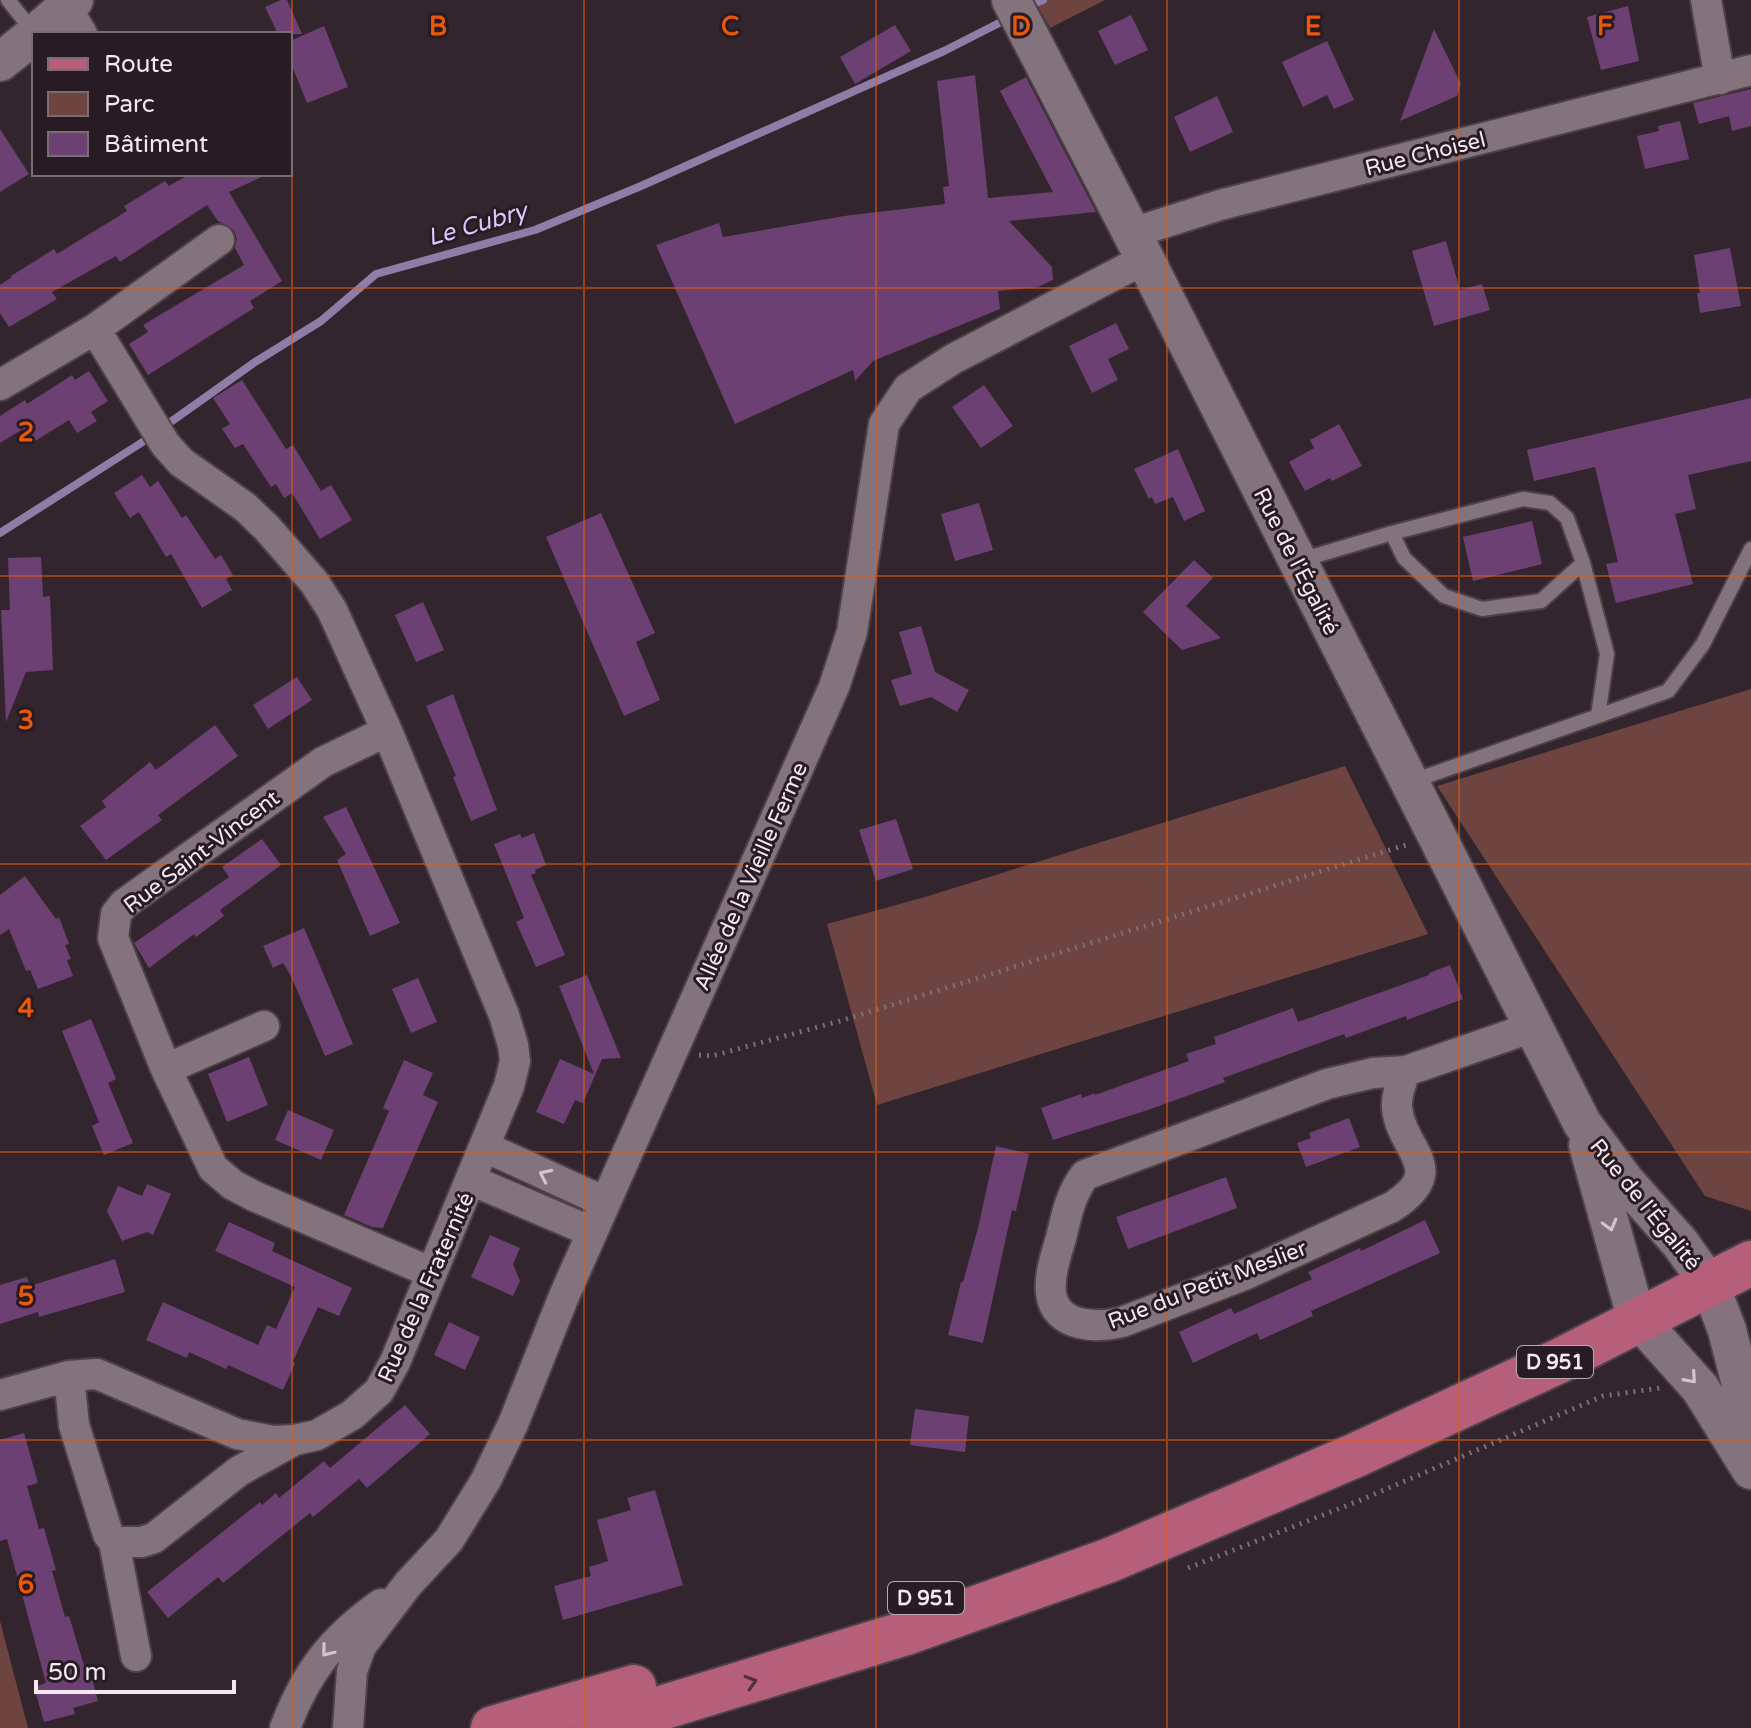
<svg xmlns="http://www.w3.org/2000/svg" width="1751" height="1728" viewBox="0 0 1751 1728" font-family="'Varela Round',sans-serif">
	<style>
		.green { fill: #6d443f }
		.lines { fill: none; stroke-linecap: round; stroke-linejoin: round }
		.stream { stroke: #8f7ca7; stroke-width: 8 }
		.building { fill: #6c4073 }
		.service-casing { stroke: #4e4249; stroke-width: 18 }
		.minor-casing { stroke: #4e4249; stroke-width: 34 }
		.tertiary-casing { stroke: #4e4249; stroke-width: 42 }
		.primary-casing { stroke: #4e4249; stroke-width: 48 }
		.path { stroke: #7c6f76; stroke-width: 5; stroke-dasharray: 2 6; stroke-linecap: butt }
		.service { stroke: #84737c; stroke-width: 14 }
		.minor { stroke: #84737c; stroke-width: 30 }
		.tertiary { stroke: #84737c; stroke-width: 38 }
		.primary { stroke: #b55f7b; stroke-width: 44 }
		.oneway { stroke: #d1c5cb }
		.oneway2 { stroke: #532f3d }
		.grid { fill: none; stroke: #e8590c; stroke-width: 2; stroke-opacity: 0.55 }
		.labels { text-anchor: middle; stroke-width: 6; stroke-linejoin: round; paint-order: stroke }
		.shield { fill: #291b23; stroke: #b6aab0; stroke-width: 2 }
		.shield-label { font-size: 20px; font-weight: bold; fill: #f2e8ed }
		.street-label { font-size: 22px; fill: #f2e8ed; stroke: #291b23 }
		.water-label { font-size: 24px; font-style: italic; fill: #dac8fe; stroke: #291b23 }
		.grid-label { font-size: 26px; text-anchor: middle; font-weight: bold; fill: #e8590c; stroke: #291b23; stroke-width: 6; stroke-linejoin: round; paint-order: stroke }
	</style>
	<rect width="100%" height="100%" fill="#33252d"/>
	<path class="green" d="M1034 0H1105L1050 28Z
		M1751 689V1211L1705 1196 1437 786Z
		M1345 766 1428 934 877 1105 827 924 925 897Z
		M0 1621 28 1728H0Z"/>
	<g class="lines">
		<path class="stream" d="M1035 3 1043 0
			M0 533 141 443 255 362 321 321 376 274 535 230 641 186 944 51 1005 20"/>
	</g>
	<path class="building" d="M281 0H287L302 34H278L265 7Z
		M1628 6 1639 61 1601 70 1587 17Z
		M1131 15 1148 50 1115 65 1098 31Z
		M895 25 911 51 855 84 840 57Z
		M324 26 348 87 307 103 290 61V41Z
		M1434 29 1461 84 1457 96 1400 121Z
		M1327 41 1354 100 1334 109 1327 95 1303 107 1282 62Z
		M975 75 988 198 1053 192 1000 91 1026 77 1096 212 1009 221 1052 267 1053 280 1038 287 998 291 1000 309 873 361 855 381 853 370 735 424 656 245 719 223 723 237 844 216 945 204 943 187 949 186 937 81Z
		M1751 89V126L1732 131 1729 116 1699 124 1693 103Z
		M1217 96 1233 132 1190 152 1174 117Z
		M1680 121 1689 159 1645 169 1637 136 1659 131 1658 126Z
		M0 129 29 174 0 192Z
		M190 174H268L229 192 282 281 250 301 254 308 148 375 129 344 148 332 143 325 244 265 235 248 237 239 234 230 218 221 207 205 120 262 116 256 52 292 57 299 9 327 0 313V285L12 277 11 276 54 249 57 254 127 211 124 206 165 181 169 186Z
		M1446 241 1460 290 1482 284 1490 310 1434 326 1412 251Z
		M1730 248 1741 306 1700 313 1697 293H1700L1694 255Z
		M1116 323 1129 349 1108 359 1118 380 1092 393 1069 346Z
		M89 371 108 401 91 412 97 421 77 433 69 420 32 443 23 429 0 443V416L25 400 27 404 72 375 75 380Z
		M242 380 286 449 293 445 321 491 331 485 352 520 320 539 292 493 284 498 276 484 271 487 243 444 235 448 222 429 230 424 213 398Z
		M984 385 1013 426 981 448 952 407Z
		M1751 398V461L1688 475 1696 509 1675 514 1693 584 1616 603 1606 564 1618 562 1595 467 1534 481 1527 450Z
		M1339 424 1362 466 1332 481 1330 478 1305 491 1289 462 1314 448 1310 440Z
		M1178 449 1205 511 1184 521 1173 497 1155 504 1152 497 1149 499 1134 469Z
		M142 475 150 487 158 481 182 518 186 515 215 559 221 555 233 575 226 579 232 590 202 608 171 554 166 557 139 512 130 518 114 493Z
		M979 503 993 550 955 561 941 514Z
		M601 513 655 633 636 642 660 700 624 716 546 537Z
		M1532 521 1542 564 1473 581 1463 537Z
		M41 557 43 597 50 596 53 670 26 672 6 722 1 610H10L8 558Z
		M1194 560 1213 578 1186 606 1221 638 1182 650 1143 612Z
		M423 602 444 650 416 662 395 615Z
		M921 626 935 672 969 690 957 712 931 697 900 706 891 680 912 674 899 632Z
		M297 677 312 700 268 729 253 705Z
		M453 694 497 810 471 821 453 777 456 776 426 706Z
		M215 725 238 756 158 815 162 820 106 860 80 826 106 807 102 801 150 762 156 770Z
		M346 807 400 923 370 936 337 860 346 854 323 817Z
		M896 819 913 869 876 881 859 830Z
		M534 833 546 865 535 870 536 873 531 875 565 955 536 967 516 922 524 918 494 844 520 834 522 838Z
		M262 839 281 865 220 910 224 916 196 937 194 934 149 968 134 943 229 877 222 867Z
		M25 876 56 919 59 917 69 944 65 945 71 959 67 960 73 976 38 989 30 970 26 971 9 929 0 935V895Z
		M304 928 353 1044 325 1056 291 976 283 963 273 968 263 946Z
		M1450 965 1463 999 1407 1020 1406 1016 1346 1038 1344 1034 1223 1078 1225 1082 1148 1110 1053 1140 1041 1108 1081 1094 1082 1098 1095 1093V1095L1189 1061 1186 1054 1216 1044 1214 1037 1293 1008 1298 1022 1429 975V973Z
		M587 975 621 1058 602 1059 583 1103 575 1100 564 1124 536 1112 560 1059 594 1074 559 986Z
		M418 978 437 1022 411 1033 392 989Z
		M91 1019 116 1079 108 1083 133 1143 104 1155 92 1126 99 1122 62 1031Z
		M249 1057 268 1105 227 1122 208 1074Z
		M404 1060 433 1073 423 1095 438 1102 383 1228 372 1227 344 1215 389 1111 383 1108Z
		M288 1110 334 1130 321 1160 275 1140Z
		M1349 1118 1360 1147 1306 1167 1297 1143 1311 1138 1309 1133Z
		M996 1146 1029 1154 1016 1211 1012 1210 983 1343 948 1335 961 1282H963L978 1228Z
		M1226 1177 1237 1208 1128 1249 1116 1217Z
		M147 1184 171 1194 153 1235 147 1232 122 1241 107 1211 118 1186 142 1196Z
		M1425 1220 1440 1253 1311 1311 1313 1316 1260 1340 1257 1333 1193 1363 1179 1332 1231 1308 1234 1314 1312 1279 1308 1272 1360 1248 1361 1251Z
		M229 1222 275 1243 272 1251 352 1288 339 1316 318 1307 293 1361 295 1363 283 1390 228 1365 226 1369 189 1352 187 1358 146 1340 163 1302 258 1345 267 1325 276 1329 295 1287 215 1251Z
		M490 1235 520 1248 513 1264 520 1281 513 1296 471 1277Z
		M115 1259 125 1292 39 1317 38 1312 0 1324V1285L27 1277 30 1286Z
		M449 1322 480 1337 465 1370 434 1355Z
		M405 1405 430 1434 367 1488 359 1479 313 1517 310 1513 223 1583 218 1577 168 1618 147 1592 260 1502 262 1505 276 1493 279 1498 324 1461 330 1468Z
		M915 1409 969 1416 965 1452 910 1445Z
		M24 1433 38 1483 27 1486 39 1529 44 1528 56 1570 52 1571 65 1617 69 1616 86 1672 90 1671 98 1701 73 1708 75 1714 44 1722 34 1687 46 1683 7 1539 0 1541V1440Z
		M655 1490 683 1585 563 1620 554 1586 591 1576 589 1567 608 1561 597 1520 631 1510 627 1498Z"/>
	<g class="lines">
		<defs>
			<path id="service" d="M8 0 35 34
				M1301 560 1392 533 1523 499 1550 503 1567 518 1583 563 1541 601 1482 609 1444 596 1404 558 1392 533
				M1598 716 1668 691 1703 644 1751 549
				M1410 782 1598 716 1607 654 1583 563"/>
			<path id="minor" d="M1706 0 1720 79
				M66 7 82 34
				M1132 233 1220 205 1751 70
				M0 385 95 329 219 240
				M387 731 323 762 124 904 116 914 113 938 166 1069 213 1168 233 1185 254 1196 430 1272
				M166 1069 264 1026
				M1406 1071C1401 1082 1396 1095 1397 1108 1402 1152 1450 1169 1392 1207L1244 1275 1122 1322C1097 1328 1055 1328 1051 1293 1049 1275 1056 1255 1061 1238 1067 1214 1070 1195 1085 1175L1327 1084 1373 1073 1406 1071 1533 1027
				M485 1147 605 1202
				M471 1180 592 1232
				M69 1376 74 1425 108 1534 114 1542H142L154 1538 239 1471 293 1441
				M0 1395 69 1376 97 1374 237 1434 273 1441 295 1440 317 1435 352 1415 379 1391 395 1362 509 1086 515 1061 513 1045 504 1015 387 731 332 610 314 582 267 528 245 507 181 462 165 444 95 329
				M114 1542 136 1656
				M285 1728C306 1672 332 1639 381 1604
				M348 1728 352 1671 361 1646 408 1584 449 1540 486 1480 513 1424 564 1296 834 687 852 632 884 424 908 388 953 359 1145 259"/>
			<path id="tertiary" d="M1011 0 1145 259 1582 1123 1625 1181 1680 1243 1710 1285 1727 1330 1751 1423
				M35 34 74 0
				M0 62 34 35
				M1588 1145 1633 1306 1639 1320 1700 1388 1751 1470"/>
			<path id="primary" d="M493 1728 634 1687
				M596 1728 906 1633 1110 1560 1356 1455 1559 1361 1751 1263"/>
		</defs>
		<use href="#service" class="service-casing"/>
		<use href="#minor" class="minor-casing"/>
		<use href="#tertiary" class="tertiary-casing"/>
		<use href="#primary" class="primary-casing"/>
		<path class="path" d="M699 1055 712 1056 840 1021 1409 844
			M1188 1568 1356 1502 1603 1396 1660 1388"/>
		<use href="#service" class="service"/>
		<use href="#minor" class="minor"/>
		<use href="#tertiary" class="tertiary"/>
		<use href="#primary" class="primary"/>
	</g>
	<defs><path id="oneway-chevron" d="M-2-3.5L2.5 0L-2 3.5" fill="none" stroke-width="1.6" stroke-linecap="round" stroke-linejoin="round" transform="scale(2)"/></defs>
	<g class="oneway">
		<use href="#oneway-chevron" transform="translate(545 1175) rotate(-155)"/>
		<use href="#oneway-chevron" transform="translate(1610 1225) rotate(75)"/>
		<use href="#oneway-chevron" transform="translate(1691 1378) rotate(49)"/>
		<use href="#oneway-chevron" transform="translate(327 1651) rotate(129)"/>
	</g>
	<use class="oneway2" href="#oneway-chevron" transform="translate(751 1682) rotate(-17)"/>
	<path class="grid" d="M292 0V1728M584 0V1728M876 0V1728M1167 0V1728M1459 0V1728M0 288H1751M0 576H1751M0 864H1751M0 1152H1751M0 1440H1751"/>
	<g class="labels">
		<g class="shield">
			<rect x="1517" y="1346" width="76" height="32" rx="6"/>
			<rect x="888" y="1582" width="76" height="32" rx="6"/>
		</g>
		<g class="shield-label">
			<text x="1555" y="1369">D 951</text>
			<text x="926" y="1605">D 951</text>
		</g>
		<g class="street-label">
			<text transform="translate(1425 153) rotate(-14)" y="8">Rue Choisel</text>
			<text transform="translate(1297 561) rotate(63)" y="8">Rue de l'Égalité</text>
			<text transform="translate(201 851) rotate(-37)" y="8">Rue Saint-Vincent</text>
			<text transform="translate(750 876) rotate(-66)" y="8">Allée de la Vieille Ferme</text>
			<text transform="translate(1646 1204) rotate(51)" y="8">Rue de l'Égalité</text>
			<text transform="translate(1207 1284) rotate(-21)" y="8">Rue du Petit Meslier</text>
			<text transform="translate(425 1287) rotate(-66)" y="8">Rue de la Fraternité</text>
		</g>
		<g class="water-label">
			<text transform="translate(477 224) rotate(-16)" y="8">Le Cubry</text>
		</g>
	</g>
	<g class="grid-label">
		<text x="438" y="35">B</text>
		<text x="730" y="35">C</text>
		<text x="1021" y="35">D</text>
		<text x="1313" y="35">E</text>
		<text x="1605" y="35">F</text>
		<text x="26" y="441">2</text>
		<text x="26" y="729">3</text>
		<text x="26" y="1017">4</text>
		<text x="26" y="1305">5</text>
		<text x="26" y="1593">6</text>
	</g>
	<rect x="32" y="32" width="260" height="144" fill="#291b23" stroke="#796d74" stroke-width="2"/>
	<rect x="48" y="58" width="40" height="12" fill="#b55f7b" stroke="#796d74" stroke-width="2"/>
	<text x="104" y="72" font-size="24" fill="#f2e8ed">Route</text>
	<rect x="48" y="92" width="40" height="24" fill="#6d443f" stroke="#796d74" stroke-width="2"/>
	<text x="104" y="112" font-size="24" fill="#f2e8ed">Parc</text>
	<rect x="48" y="132" width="40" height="24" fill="#6c4073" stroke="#796d74" stroke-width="2"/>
	<text x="104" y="152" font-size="24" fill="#f2e8ed">Bâtiment</text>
	<path d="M36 1680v12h198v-12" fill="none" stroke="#f2e8ed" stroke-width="4"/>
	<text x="48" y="1680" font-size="24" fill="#f2e8ed" stroke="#291b23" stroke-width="6" paint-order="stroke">50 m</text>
</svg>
